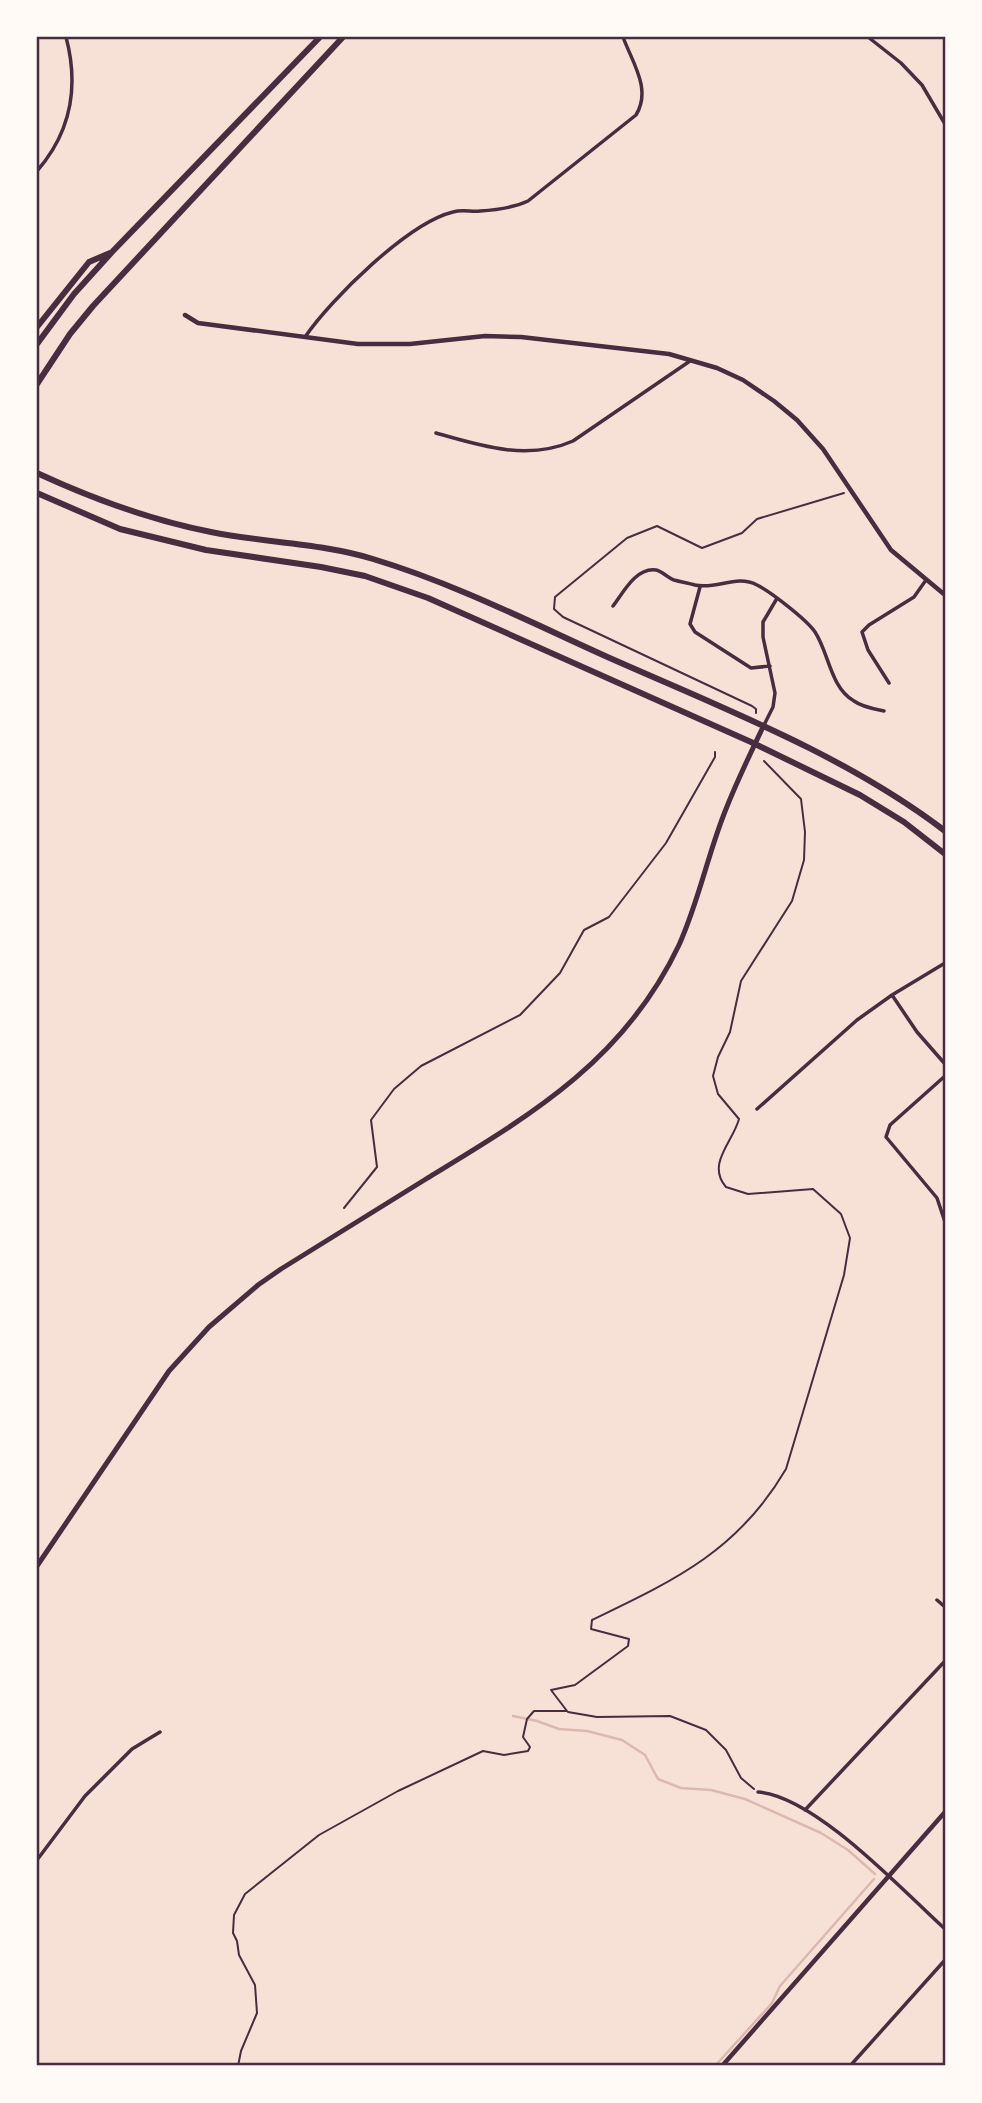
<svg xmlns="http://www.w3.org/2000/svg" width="982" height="2103" viewBox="0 0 982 2103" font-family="'Alegreya Sans',sans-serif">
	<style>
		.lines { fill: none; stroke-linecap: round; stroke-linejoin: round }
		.stream { stroke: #dcb8b0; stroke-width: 2.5 }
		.path { stroke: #4a2c40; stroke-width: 2 }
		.minor { stroke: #4a2c40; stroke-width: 3.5 }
		.tertiary { stroke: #4a2c40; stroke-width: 4.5 }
		.secondary { stroke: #4a2c40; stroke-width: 5 }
		.primary { stroke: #4a2c40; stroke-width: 6 }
		.neatline { fill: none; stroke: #4a2c40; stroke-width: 2.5 }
	</style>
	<rect width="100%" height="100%" fill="#f7e1d7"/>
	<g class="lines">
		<path class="stream" d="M513 1716 537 1721 559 1729 587 1731 622 1740 645 1755 658 1779 681 1788 711 1790 745 1799 821 1833 848 1850 875 1874
			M715 2066 772 2003 780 1986 874 1879"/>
		<path class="path" d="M756 713V709L752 706 563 617 554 609 555 597 627 538 657 526 702 548 742 533 757 519 844 493
			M344 1208 377 1167 371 1120 394 1089 421 1066 520 1015 560 973 584 930 609 917 666 843 715 757V752
			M568 1712 597 1717 670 1716 706 1730 726 1750 741 1778 754 1789
			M238 2066 241 2051 257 2013 255 1985 239 1955 237 1941 233 1933 234 1915 245 1894 319 1835 398 1791 483 1751 504 1755 528 1751 530 1747 523 1737 527 1719 534 1711H567L551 1690 575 1685 628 1646 629 1639 591 1629 592 1620C675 1580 738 1551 786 1469L844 1275 850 1238 841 1214 813 1189 748 1194 726 1187C706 1164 733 1142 739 1119L718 1094 713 1076 718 1057 730 1032 741 981 792 901 804 860 805 832 801 799 764 761"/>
		<path class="minor" d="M868 37 901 63 922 85 945 124
			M37 171C71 132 79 86 66 37
			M305 337C331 299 408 223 453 212 462 209 471 212 480 211 496 210 513 208 528 201L636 115C652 89 632 62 623 37
			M436 433C481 446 528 461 573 441L690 361
			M700 587 690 624 695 632 751 668 770 666
			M613 606C623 593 636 567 656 570 662 571 668 578 674 580 681 582 688 583 695 585 717 590 736 574 757 585 771 592 807 620 815 632 829 653 830 687 854 701 862 707 874 709 884 711
			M889 683 868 650 862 632 869 625 914 597 926 580
			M764 725 773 707 775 693 763 637V622L776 600
			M892 995 917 1032 945 1064
			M945 1076 890 1125 886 1137 937 1198 945 1222
			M757 1109 857 1020 892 995 945 963
			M937 1600 945 1607
			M758 1792C815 1796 902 1890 945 1929
			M805 1810 945 1661
			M37 1860 85 1796 132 1749 160 1732
			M850 2066 945 1960"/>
		<path class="tertiary" d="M185 315 198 323 358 344H410L485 336 521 337 669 354 717 368 743 380 774 401 797 420 823 449 891 550 945 595
			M722 2066 945 1812"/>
		<path class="secondary" d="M37 1566 169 1371 209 1327 258 1285 281 1269C329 1239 377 1209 426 1179 531 1115 624 1061 679 945 699 901 708 853 726 809 737 781 750 754 763 727"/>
		<path class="primary" d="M37 327 89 262 110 253
			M37 344 74 294 112 252 320 37
			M37 384 70 334 93 306 343 37
			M37 473C93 499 150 520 211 532 265 543 321 543 373 559 456 584 534 624 612 659 725 709 847 756 945 831
			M37 493 120 529 206 550 321 567 365 576 428 598 751 742 860 795 904 822 945 854"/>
	</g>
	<rect width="982" height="2103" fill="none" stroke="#fffaf5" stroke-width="77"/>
	<rect x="38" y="38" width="906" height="2026" class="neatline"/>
</svg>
